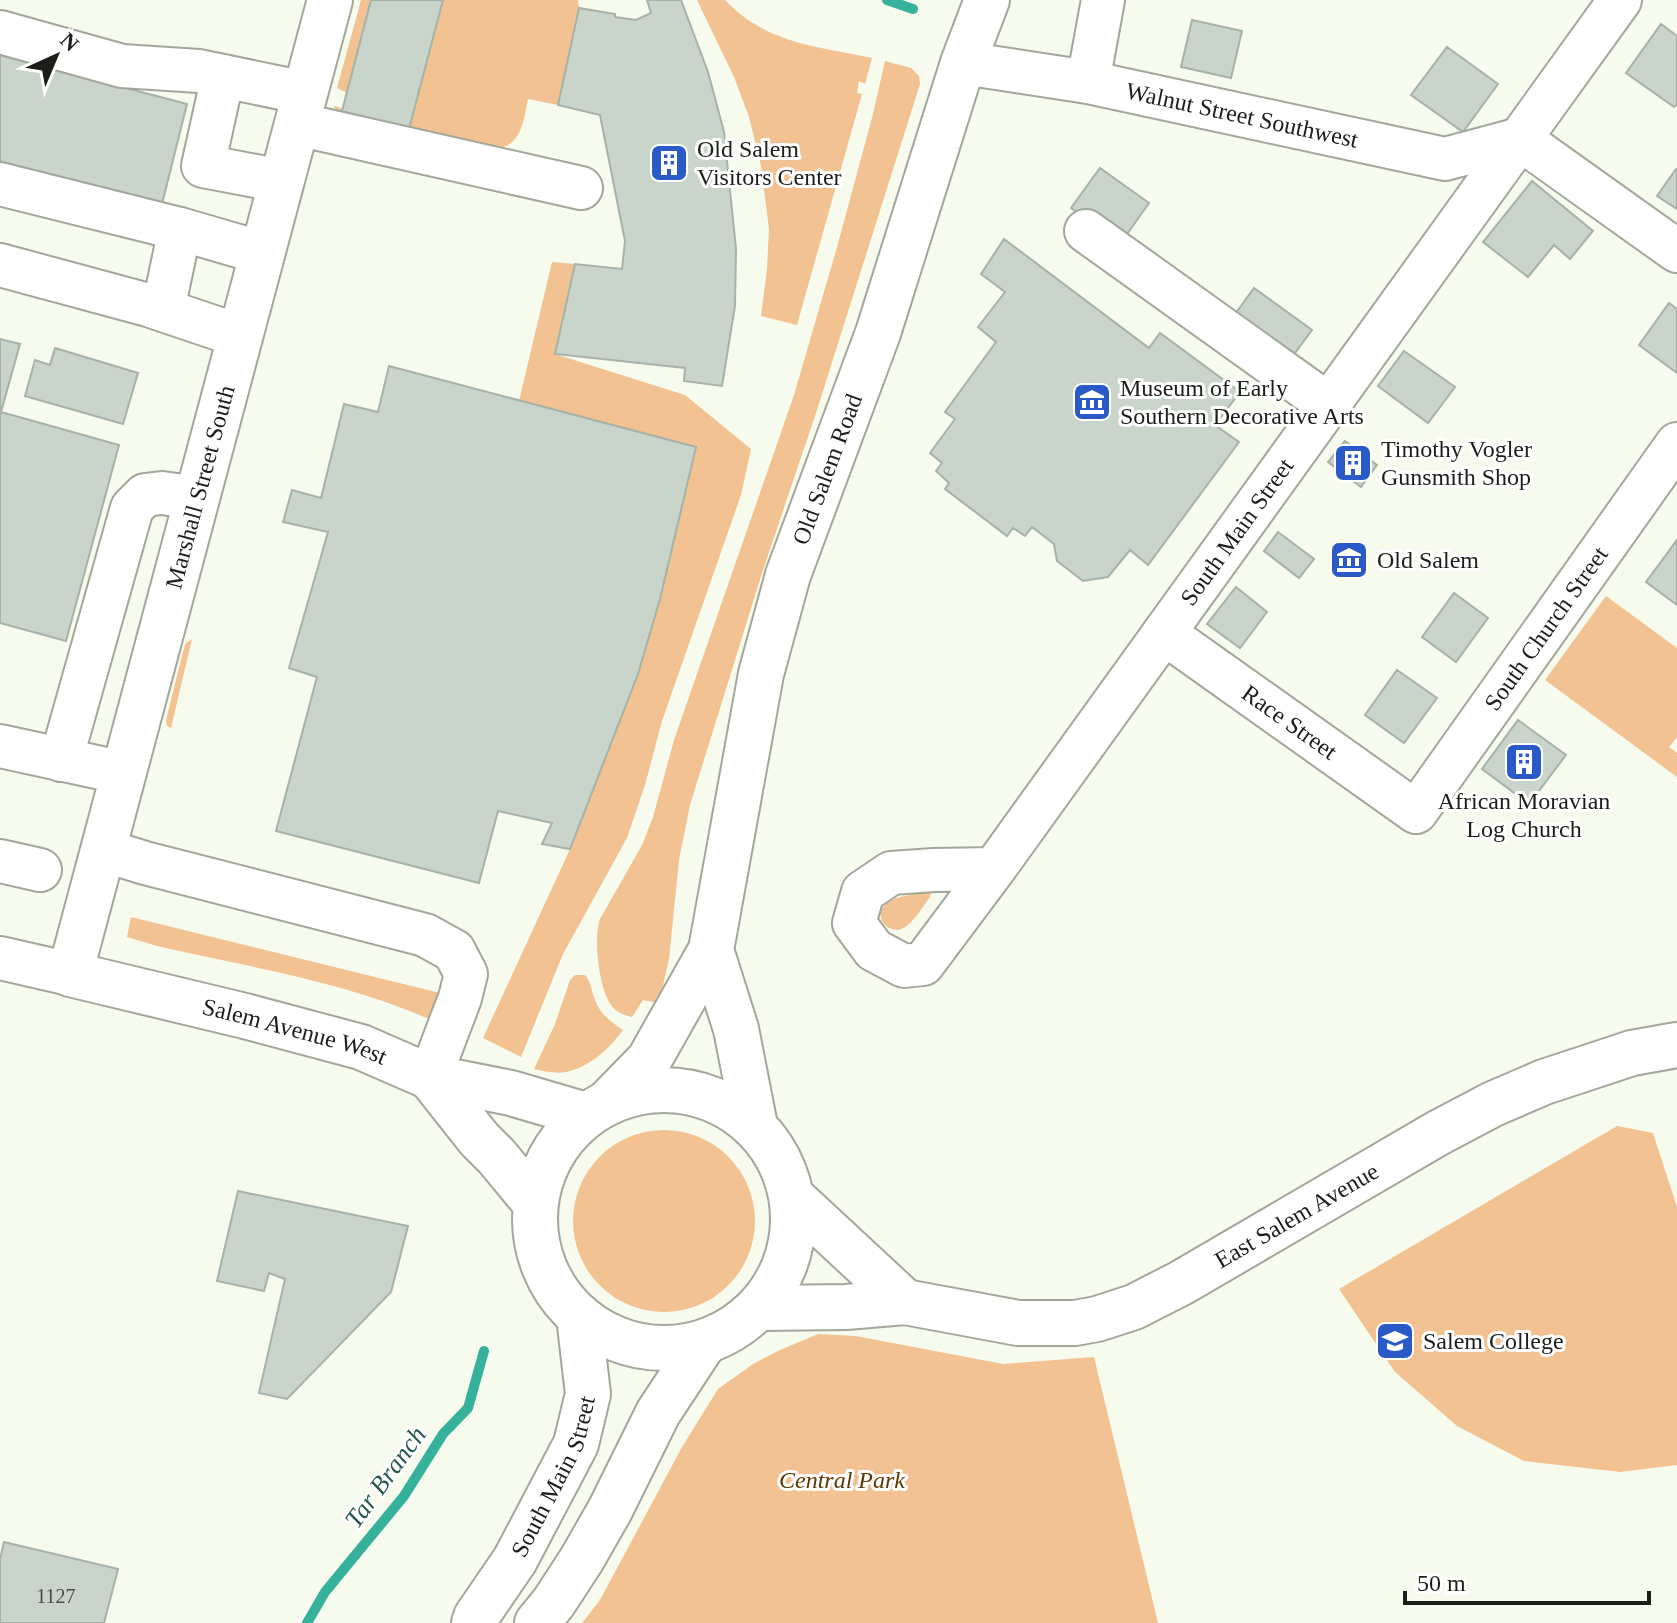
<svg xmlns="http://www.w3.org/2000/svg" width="1677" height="1623" viewBox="0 0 1677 1623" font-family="'Times New Roman',serif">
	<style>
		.green { fill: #f2c292 }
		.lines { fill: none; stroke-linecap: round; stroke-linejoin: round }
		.stream { stroke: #35b19c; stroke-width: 10 }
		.building { fill: #c9d5cb; stroke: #a6b2a8; stroke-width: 2 }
		.minor-casing { stroke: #a2a79a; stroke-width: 46 }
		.major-casing { stroke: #a2a79a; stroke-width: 48 }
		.minor { stroke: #fff; stroke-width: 42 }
		.major { stroke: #fff; stroke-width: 44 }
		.labels { text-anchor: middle; stroke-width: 6; stroke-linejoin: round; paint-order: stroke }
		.number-label { font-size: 20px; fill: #474c46 }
		.street-label { font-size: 24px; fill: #1c1e19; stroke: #fff }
		.poi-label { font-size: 24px; fill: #1c1e19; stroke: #fff; text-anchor: start }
		.park-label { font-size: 24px; font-style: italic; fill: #5f3700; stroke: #fff }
		.water-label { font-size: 26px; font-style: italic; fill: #27594f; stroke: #fff }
	</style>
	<rect width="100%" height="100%" fill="#f6fbed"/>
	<path class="green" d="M361 0H371L347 93 337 88Z
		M443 0H578L579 8 558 105 528 99C524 118 522 147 496 148 487 148 474 143 465 140L463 146 341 114 334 108 335 106 343 109 342 111Z
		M697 0H725C767 44 816 46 872 58L865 84 859 81 857 93 862 94 797 325 761 316 767 269 769 229 761 166 749 117 734 77Z
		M885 61 911 68 919 76 920 84 816 413 762 573 690 805 679 860 669 959 659 1003 643 1000 632 1017C623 1015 616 1012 611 1005 599 988 593 938 600 919L642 845 653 817 674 740 794 395 837 247 873 114Z
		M552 262 575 264 555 354 685 395 751 449 741 495 662 721 645 785 627 838 563 954 521 1057 483 1038 570 849 638 674 660 599 695 448 519 401Z
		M1606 596 1677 648V737L1669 747 1677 753V777L1545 680Z
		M192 639 171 728 167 726 166 720 184 648 186 643Z
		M927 889 931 891 930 897C923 906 915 921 905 927 891 937 872 918 885 905 896 894 914 897 927 889Z
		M131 917 440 993 429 1019C343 981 248 967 157 946L127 937Z
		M575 975H585C592 983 591 990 595 1000 600 1014 611 1022 623 1030 609 1049 590 1067 566 1072 556 1074 544 1071 534 1069L555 1024 570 980Z
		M1617 1126 1653 1133 1677 1207V1465L1620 1472 1524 1461 1457 1426 1395 1372 1339 1289Z
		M573 1221a91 91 0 1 1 182 0a91 91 0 1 1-182 0Z
		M818 1334 856 1336 1003 1364 1094 1357 1158 1623H582L600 1600 682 1447 718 1389 753 1364 780 1350Z"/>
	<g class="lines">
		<path class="stream" d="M887 0 913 9
			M307 1623 325 1592 404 1496 443 1434 468 1408 484 1351"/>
	</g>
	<path class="building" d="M371 0H443L409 129 342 111Z
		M647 0H681L708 72 724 132 736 249 735 306 722 386 684 381 685 368 555 354 575 264 622 269 625 241 600 115 558 105 579 8 615 14V17L636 20 651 13Z
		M1192 20 1242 31 1231 78 1181 67Z
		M1661 24 1677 36V104L1674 107 1626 73Z
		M1447 47 1498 84 1463 132 1411 95Z
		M0 55 187 104 162 204 0 162Z
		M1100 168 1149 203 1120 244 1071 208Z
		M1676 169 1677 170V209L1657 196Z
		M1532 181 1593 231 1570 259 1554 245 1528 277 1483 242Z
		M1004 239 1149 348 1160 333 1240 392 1215 425 1239 442 1148 565 1130 550 1108 577 1083 581 1057 561 1054 544 1032 527 1025 536 1013 528 1007 536 945 489 949 483 936 471 942 463 930 453 955 419 945 412 996 342 978 327 1005 292 981 274Z
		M1254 288 1312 330 1286 365 1228 324Z
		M1669 303 1677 309V373L1639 345Z
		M0 339 20 344 1 412 119 445 66 641 0 623Z
		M55 348 138 373 123 424 25 396 35 360 50 365Z
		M1404 351 1455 387 1428 423 1378 386Z
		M389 366 696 447 660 599 638 674 570 849 542 844 552 823 498 811 479 883 276 831 317 677 289 668 328 532 283 522 292 490 321 498 344 404 378 412Z
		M1345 441 1377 465 1361 487 1328 462Z
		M1278 532 1314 559 1299 578 1264 551Z
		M1677 540V605L1646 582Z
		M1236 587 1267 612 1240 648 1207 624Z
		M1454 593 1488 618 1456 662 1422 637Z
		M1397 670 1437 698 1404 743 1365 715Z
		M1518 720 1566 755 1529 804 1482 769Z
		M238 1191 408 1226 391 1292 287 1399 259 1393 285 1279 269 1273 264 1291 217 1281Z
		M4 1542 118 1569 104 1623H0V1559Z"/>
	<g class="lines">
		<defs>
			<g id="minor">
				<path d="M0 32 122 66 199 71 305 93"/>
				<path id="s1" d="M963 63 1088 82 1445 159 1520 139 1677 251"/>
				<path d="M223 76 203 166 282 181"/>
				<path d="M1088 82 1103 0"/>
				<path d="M297 124 581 188"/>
				<path d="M0 184 180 229 163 310"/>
				<path d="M180 229 262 253"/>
				<path d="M1086 231 1329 405"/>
				<path d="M0 265 148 305 240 336"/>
				<path id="s2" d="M1164 633 1416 812 1677 444"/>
				<path d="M0 746 124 773"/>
				<path d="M61 760 132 508 145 495 162 493 197 498"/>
				<path d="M103 850 145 863 425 935 454 951 466 974 460 998 430 1077"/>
				<path d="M0 861 40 870"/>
				<path id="s3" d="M994 869 934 870 891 873 863 892 854 923 874 950 904 966 923 964 994 869 1620 0"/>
				<path d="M0 958 70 974"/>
			</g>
			<g id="major">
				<path id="s4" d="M330 0 70 974 245 1016 361 1047 430 1077 511 1093 586 1115"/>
				<path d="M711 950 736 1029 755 1126"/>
				<path d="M430 1077 479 1139 497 1157 535 1203"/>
				<circle cx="664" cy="1219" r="129"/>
				<path id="s5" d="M610 1100 649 1060 711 950 761 674 788 575 878 333 963 63 987 0"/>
				<path d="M792 1197 905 1302"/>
				<path id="s6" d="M759 1308 846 1307 905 1302 1018 1323H1075L1097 1319 1134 1307 1181 1283 1438 1133 1493 1104 1544 1082 1632 1053 1677 1045"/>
				<path id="s7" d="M474 1623 476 1617 515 1560 576 1444 588 1394 579 1317"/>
				<path d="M537 1623 554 1602 582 1559 610 1510 658 1413 704 1343"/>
			</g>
		</defs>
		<use href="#minor" class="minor-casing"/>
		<use href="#major" class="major-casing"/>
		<use href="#minor" class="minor"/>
		<use href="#major" class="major"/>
	</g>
	<defs>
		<symbol id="building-square" viewBox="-11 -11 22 22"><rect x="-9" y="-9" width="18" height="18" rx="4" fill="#2a5ac8" stroke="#fff"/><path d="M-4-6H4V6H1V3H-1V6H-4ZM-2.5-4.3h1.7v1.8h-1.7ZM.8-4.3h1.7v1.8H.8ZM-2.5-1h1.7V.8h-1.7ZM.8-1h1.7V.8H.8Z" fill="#fff"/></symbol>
		<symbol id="museum-square" viewBox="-11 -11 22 22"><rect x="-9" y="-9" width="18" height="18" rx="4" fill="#2a5ac8" stroke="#fff"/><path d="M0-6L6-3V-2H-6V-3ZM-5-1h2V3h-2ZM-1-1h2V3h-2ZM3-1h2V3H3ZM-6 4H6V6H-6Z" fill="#fff"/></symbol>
		<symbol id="university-square" viewBox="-11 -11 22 22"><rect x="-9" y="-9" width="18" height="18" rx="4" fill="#2a5ac8" stroke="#fff"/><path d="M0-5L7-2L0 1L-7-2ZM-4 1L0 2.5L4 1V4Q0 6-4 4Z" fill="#fff"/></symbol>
	</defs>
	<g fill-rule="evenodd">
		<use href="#building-square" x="647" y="141" width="44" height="44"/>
		<use href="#museum-square" x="1070" y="380" width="44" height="44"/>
		<use href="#building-square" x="1331" y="441" width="44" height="44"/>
		<use href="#museum-square" x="1327" y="538" width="44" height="44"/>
		<use href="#building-square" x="1502" y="740" width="44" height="44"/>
		<use href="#university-square" x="1373" y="1319" width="44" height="44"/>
	</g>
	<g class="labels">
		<g class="number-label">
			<text x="56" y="1603">1127</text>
		</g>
		<g class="street-label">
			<text dy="8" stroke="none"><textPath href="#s1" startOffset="284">Walnut Street Southwest</textPath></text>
			<text dy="8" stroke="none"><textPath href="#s5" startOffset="678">Old Salem Road</textPath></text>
			<text transform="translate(200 487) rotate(-75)" y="8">Marshall Street South</text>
			<text dy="8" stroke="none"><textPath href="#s3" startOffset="790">South Main Street</textPath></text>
			<text dy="8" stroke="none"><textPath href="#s2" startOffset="534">South Church Street</textPath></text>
			<text dy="8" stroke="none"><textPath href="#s2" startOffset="154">Race Street</textPath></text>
			<text dy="8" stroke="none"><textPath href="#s4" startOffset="1240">Salem Avenue West</textPath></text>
			<text dy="8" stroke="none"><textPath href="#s6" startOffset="566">East Salem Avenue</textPath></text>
			<text dy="8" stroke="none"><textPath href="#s7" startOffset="168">South Main Street</textPath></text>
		</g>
		<g class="poi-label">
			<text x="697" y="157">Old Salem<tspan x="697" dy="28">Visitors Center</tspan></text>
			<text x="1120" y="396">Museum of Early<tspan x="1120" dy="28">Southern Decorative Arts</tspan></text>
			<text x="1381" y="457">Timothy Vogler<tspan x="1381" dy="28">Gunsmith Shop</tspan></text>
			<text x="1377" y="568">Old Salem</text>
			<text x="1524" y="809" text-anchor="middle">African Moravian<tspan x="1524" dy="28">Log Church</tspan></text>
			<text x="1423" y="1349">Salem College</text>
		</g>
		<g class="park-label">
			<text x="842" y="1488">Central Park</text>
		</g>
		<g class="water-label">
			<text transform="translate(385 1477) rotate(-54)" y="9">Tar Branch</text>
		</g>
	</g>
	<g transform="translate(56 56) rotate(44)" stroke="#ffffff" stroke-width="6" paint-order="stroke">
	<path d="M0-6L14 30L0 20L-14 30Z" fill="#1c1e19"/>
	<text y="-12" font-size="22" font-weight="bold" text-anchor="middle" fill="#1c1e19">N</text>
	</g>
	<path d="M1405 1591v12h244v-12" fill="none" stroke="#1c1e19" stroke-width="4"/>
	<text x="1417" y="1591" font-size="24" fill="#1c1e19" stroke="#ffffff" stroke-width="6" paint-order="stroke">50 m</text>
</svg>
